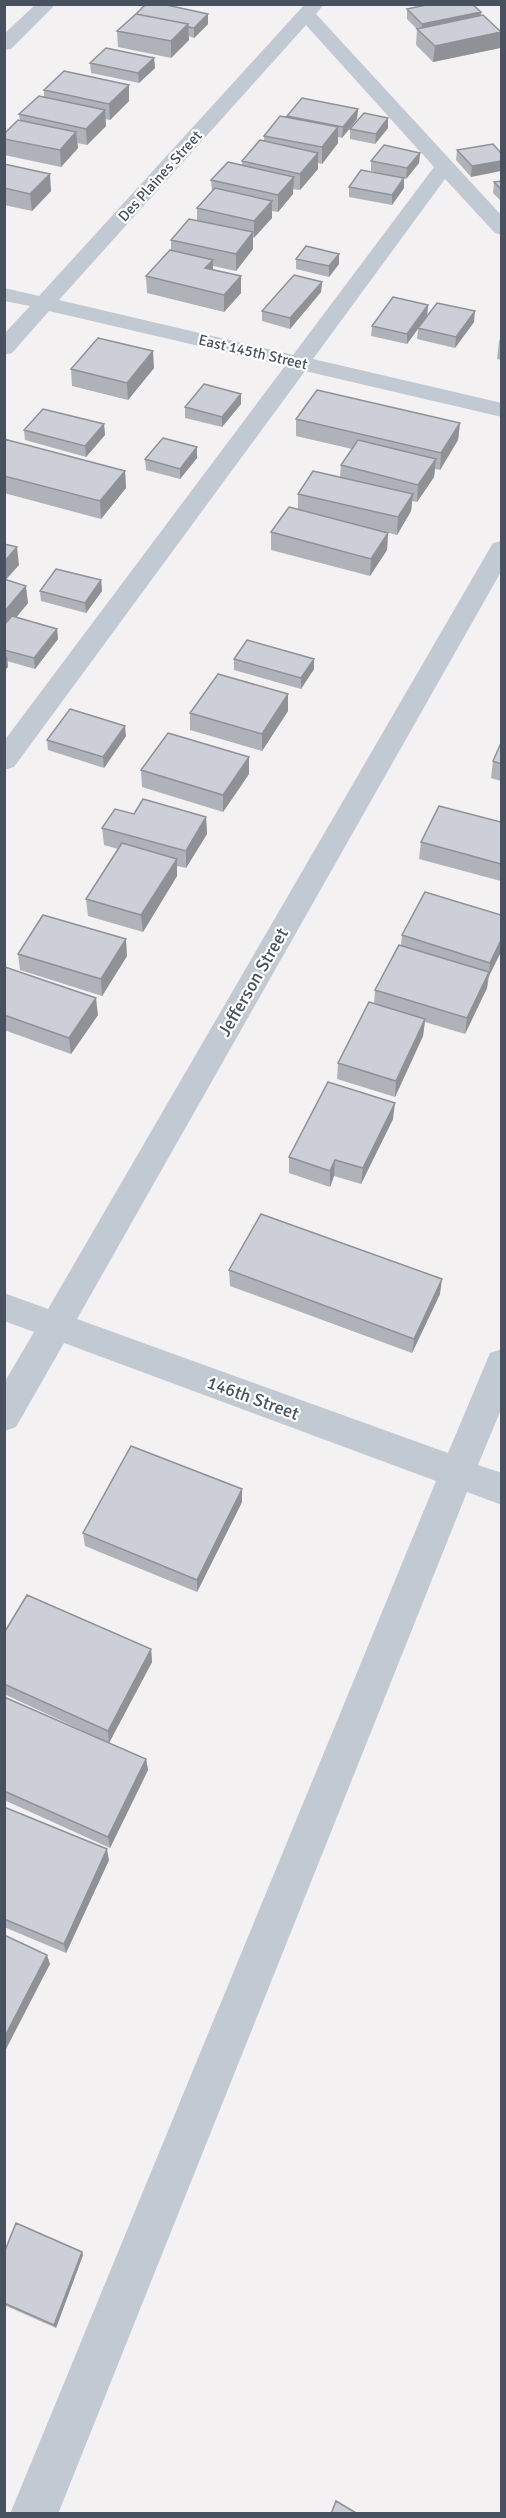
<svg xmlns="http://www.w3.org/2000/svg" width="506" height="2518" viewBox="0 0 506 2518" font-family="Signika,sans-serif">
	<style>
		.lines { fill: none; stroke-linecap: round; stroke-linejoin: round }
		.minor { fill: #c1c9d3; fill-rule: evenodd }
		.wall { fill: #afb2b9 }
		.shaded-wall { fill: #8f9196 }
		.building { fill: #cccfd7; stroke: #8f9196; stroke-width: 1.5 }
		.labels { text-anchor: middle; stroke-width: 4.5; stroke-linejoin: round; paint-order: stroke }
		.far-street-label { font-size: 15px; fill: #475160; stroke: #fff }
		.street-label { font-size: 18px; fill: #475160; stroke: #fff }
	</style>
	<rect width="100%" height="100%" fill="#f3f1f1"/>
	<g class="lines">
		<path class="minor" d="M36 4H56L11 49 4 50V34Z
			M305 4H324L316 14 502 216V235L495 233 445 179 313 359 502 403V417L305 371 14 767 4 770V741L285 366 49 311 12 353 4 355V334L30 306 4 301V288L39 296ZM306 25 434 167 293 355 59 300Z
			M502 541V570L77 1319 448 1453 490 1353 502 1349V1407L478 1465 502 1473V1505L467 1492 58 2514H10L436 1481 64 1343 16 1427 4 1431V1383L34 1332 4 1321V1293L48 1309 490 548 493 543Z"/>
	</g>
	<path class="wall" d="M407 9 480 16 501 32 500 48 433 62 416 45 417 29 407 19Z
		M208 14V24L194 38 188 36 189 40 171 58 118 47 117 31Z
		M154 58 155 68 139 83 91 73 90 63Z
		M129 85V101L110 120 105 119 106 126 87 145 77 143 78 148 61 167 4 155V134L20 121 19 114 44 97V90Z
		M358 109 357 119 342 138 338 137V143L322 164 318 163V169L300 190 293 189V194L278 212 272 211V218L253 238V249L236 271 213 266V269L241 276V293L224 312 147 293 146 276 171 250V240L197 220V208L212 191 211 180 242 165V161L264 141V136L287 117V116Z
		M388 128 375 144 350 139V129Z
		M493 144 471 177 456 160 457 150Z
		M420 153 419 163 406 179 371 171V161Z
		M4 164 51 191 32 211 4 205Z
		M501 181V201L493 193 494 182Z
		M349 187 404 188 392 205 349 197Z
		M296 259 339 264 329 277 296 269Z
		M322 282 321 292 290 329 262 321V311Z
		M428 305 427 316 474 322 455 348 417 339 418 329 407 344 371 336 372 326Z
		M501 337V360L497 359 499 341Z
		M154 368 128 400 72 386 71 369Z
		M241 404 222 427 185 418V407Z
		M296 419 460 423 458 440 440 470 435 469 434 477 417 502 412 501 411 511 397 535 369 528 388 533 387 550 370 576 271 550V532L298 509V494L340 477 341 465 352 449 296 436Z
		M104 424 105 435 86 457 25 440 24 430Z
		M4 439 125 471 126 488 101 519 4 493Z
		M197 447V458L180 479 146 470 145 459Z
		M4 544 19 565 6 580 28 603 16 618 57 629 58 639 35 669 7 661 8 667 4 671Z
		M101 580 102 591 86 613 41 601 40 591Z
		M234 659 314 669 301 689 234 670Z
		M288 694V711L262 751 190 730V713Z
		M126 736 104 768 48 750 47 740Z
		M501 743V781L491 778 493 761Z
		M249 757V774L223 812 142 787 141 770Z
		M134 814 206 817 207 834 186 868 177 866V876L143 932 88 916 86 899 118 849 104 845 102 828Z
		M501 822V881L419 859 421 842Z
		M501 915 487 988 465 1034 425 1022 423 1036 395 1097 337 1079 338 1063 374 1004 375 990 401 945 402 935Z
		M18 954 127 956 102 996 20 970Z
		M4 967 98 1015 71 1054 4 1030Z
		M393 1119 361 1184 334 1176 330 1187 289 1173V1157Z
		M229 1270 440 1294 412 1353 230 1286Z
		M242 1502 197 1592 85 1546 83 1533Z
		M4 1633 151 1649 152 1662 109 1743 4 1694Z
		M4 1697 146 1759 148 1770 110 1848 4 1800Z
		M4 1807 109 1860 66 1953 4 1927Z
		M4 2253 83 2255 56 2328 4 2305Z"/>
	<path class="shaded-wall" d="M481 12 480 22 422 33V24Z
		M208 14V24L194 38V28Z
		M188 24 189 40 171 58V41Z
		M501 32 500 48 433 62 435 46Z
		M154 58 155 68 139 83 138 73Z
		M129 85V101L110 120 109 104Z
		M358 109 357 119 342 138 343 127Z
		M105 110 106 126 87 145 86 129Z
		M388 118V128L375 144 376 134Z
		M338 127V143L322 164V147Z
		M76 132 78 148 61 167 60 150Z
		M318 153V169L300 190V174Z
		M420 153 419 163 406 179 407 168Z
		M501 161V171L471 177 472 166Z
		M50 174 51 191 32 211 30 194Z
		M294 177 293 194 278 212V195Z
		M404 178V188L392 205V195Z
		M272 201V218L254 238V221Z
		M253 232V249L236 271V254Z
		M339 254V264L329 277V266Z
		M213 260V277L205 268Z
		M241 276V293L224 312V295Z
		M322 282 321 292 290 329V318Z
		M428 305 427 316 407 344V334Z
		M475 311 474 322 455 348 456 337Z
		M153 351 154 368 128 400 127 383Z
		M241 394V404L222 427V417Z
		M460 423 458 440 440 470 441 453Z
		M104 424 105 435 86 457 85 446Z
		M197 447V458L180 479V469Z
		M436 459 434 477 417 502 418 485Z
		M125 471 126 488 101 519 100 501Z
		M413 494 411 511 397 535 398 517Z
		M388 533 387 550 370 576 371 559Z
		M17 547 19 565 4 581V562Z
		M101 580 102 591 86 613 85 603Z
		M26 586 28 603 4 632V612Z
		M57 629 58 639 35 669 34 658Z
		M7 656 8 667 4 671V659Z
		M314 659V669L301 689V678Z
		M288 694V711L262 751V734Z
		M125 726 126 736 104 768 103 757Z
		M249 757V774L223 812V795Z
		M206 817 207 834 186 868V851Z
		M177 859V876L143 932 141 915Z
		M126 939 127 956 102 996 101 979Z
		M501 940V952L488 978 487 988 465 1034 467 1018 489 973 490 963Z
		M96 998 98 1015 71 1054 69 1038Z
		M425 1019 423 1036 395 1097 396 1081Z
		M395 1103 393 1119 361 1184 363 1168Z
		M335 1160 334 1176 330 1187V1171Z
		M442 1279 440 1294 412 1353 414 1339Z
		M242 1489V1502L197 1592V1580Z
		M151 1649 152 1662 109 1743 108 1731Z
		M146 1759 148 1770 110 1848 108 1837Z
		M107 1849 109 1860 66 1953 64 1944Z
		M47 1955 50 1964 4 2053V2038Z
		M82 2252 83 2255 56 2328 54 2325Z"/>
	<path class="building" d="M146 4H162L208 14 194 28 188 27V24L136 14Z
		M431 4H472L481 12 422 24 407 9Z
		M136 14 188 24 171 41 117 31Z
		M483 15 501 32 435 46 417 29Z
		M106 48 154 58 138 73 90 63Z
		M64 71 129 85 109 104 44 90Z
		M39 96 105 110 86 129 19 114Z
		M302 98 358 109 343 127 287 116Z
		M364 113 388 118 376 134 350 129Z
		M280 116 338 127 322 147 264 136Z
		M18 120 76 132 60 150 4 139V134Z
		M260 140 318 153 300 174 242 161Z
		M493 144 501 153V161L472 166 457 150Z
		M384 145 420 153 407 168 371 161Z
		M228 162 294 177 278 195 211 180Z
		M4 164 50 174 30 194 4 188Z
		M361 170 404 178 392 195 349 187Z
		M501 181V189L494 182Z
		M215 188 272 201 254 221 197 208Z
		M189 219 253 232 236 254 171 240Z
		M306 246 339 254 329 266 296 259Z
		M170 250 213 260 205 268 241 276 224 295 146 276Z
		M294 275 322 282 290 318 262 311Z
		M393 297 428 305 407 334 372 326Z
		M437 303 475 311 456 337 418 328Z
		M98 338 153 351 127 383 71 369Z
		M204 384 241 394 222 417 185 407Z
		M317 390 460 423 441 453 296 419Z
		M43 409 104 424 85 446 24 430Z
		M163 438 197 447 180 469 145 459Z
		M4 439 125 471 100 501 4 476Z
		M358 440 436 459 418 485 341 465Z
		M313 471 413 494 398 517 298 494Z
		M289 507 388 533 371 559 271 532Z
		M4 544 17 547 4 562Z
		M56 569 101 580 85 603 40 591Z
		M4 579 26 586 4 612Z
		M12 616 57 629 34 658 4 650V625Z
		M247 640 314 659 301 678 234 659Z
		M218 674 288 694 262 734 190 713Z
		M70 709 125 726 103 757 47 740Z
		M168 733 249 757 223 795 141 770Z
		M501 743V764L493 761Z
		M143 799 206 817 186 851 102 828 115 809 134 814Z
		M439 806 501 822V864L421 842Z
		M122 843 177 859 141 915 86 899Z
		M425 892 501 915V940L490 963 402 935Z
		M43 915 126 939 101 979 18 954Z
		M399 945 489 972 467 1018 375 990Z
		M4 967H5L96 998 69 1038 4 1015Z
		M369 1002 425 1019 396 1081 338 1063Z
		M328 1082 395 1103 363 1168 335 1160 330 1171 289 1157Z
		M261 1214 442 1279 414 1339 229 1270Z
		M131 1446 242 1489 197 1580 83 1533Z
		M27 1595 151 1649 108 1731 4 1684V1633Z
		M4 1697 146 1759 108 1837 4 1791Z
		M4 1807 107 1849 64 1944 4 1919Z
		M4 1935 47 1955 4 2038Z
		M16 2223 82 2252 54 2325 4 2303V2253Z
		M336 2501 358 2514H331Z"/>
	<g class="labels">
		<g class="far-street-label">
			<text transform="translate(160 176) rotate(-48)" y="5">Des Plaines Street</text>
			<text transform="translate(253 352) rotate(13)" y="5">East 145th Street</text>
		</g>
		<g class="street-label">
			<text transform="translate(253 982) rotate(-60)" y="6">Jefferson Street</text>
			<text transform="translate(253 1398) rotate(20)" y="6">146th Street</text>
		</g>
	</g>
	<rect width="506" height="2518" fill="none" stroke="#475160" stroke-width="12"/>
</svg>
